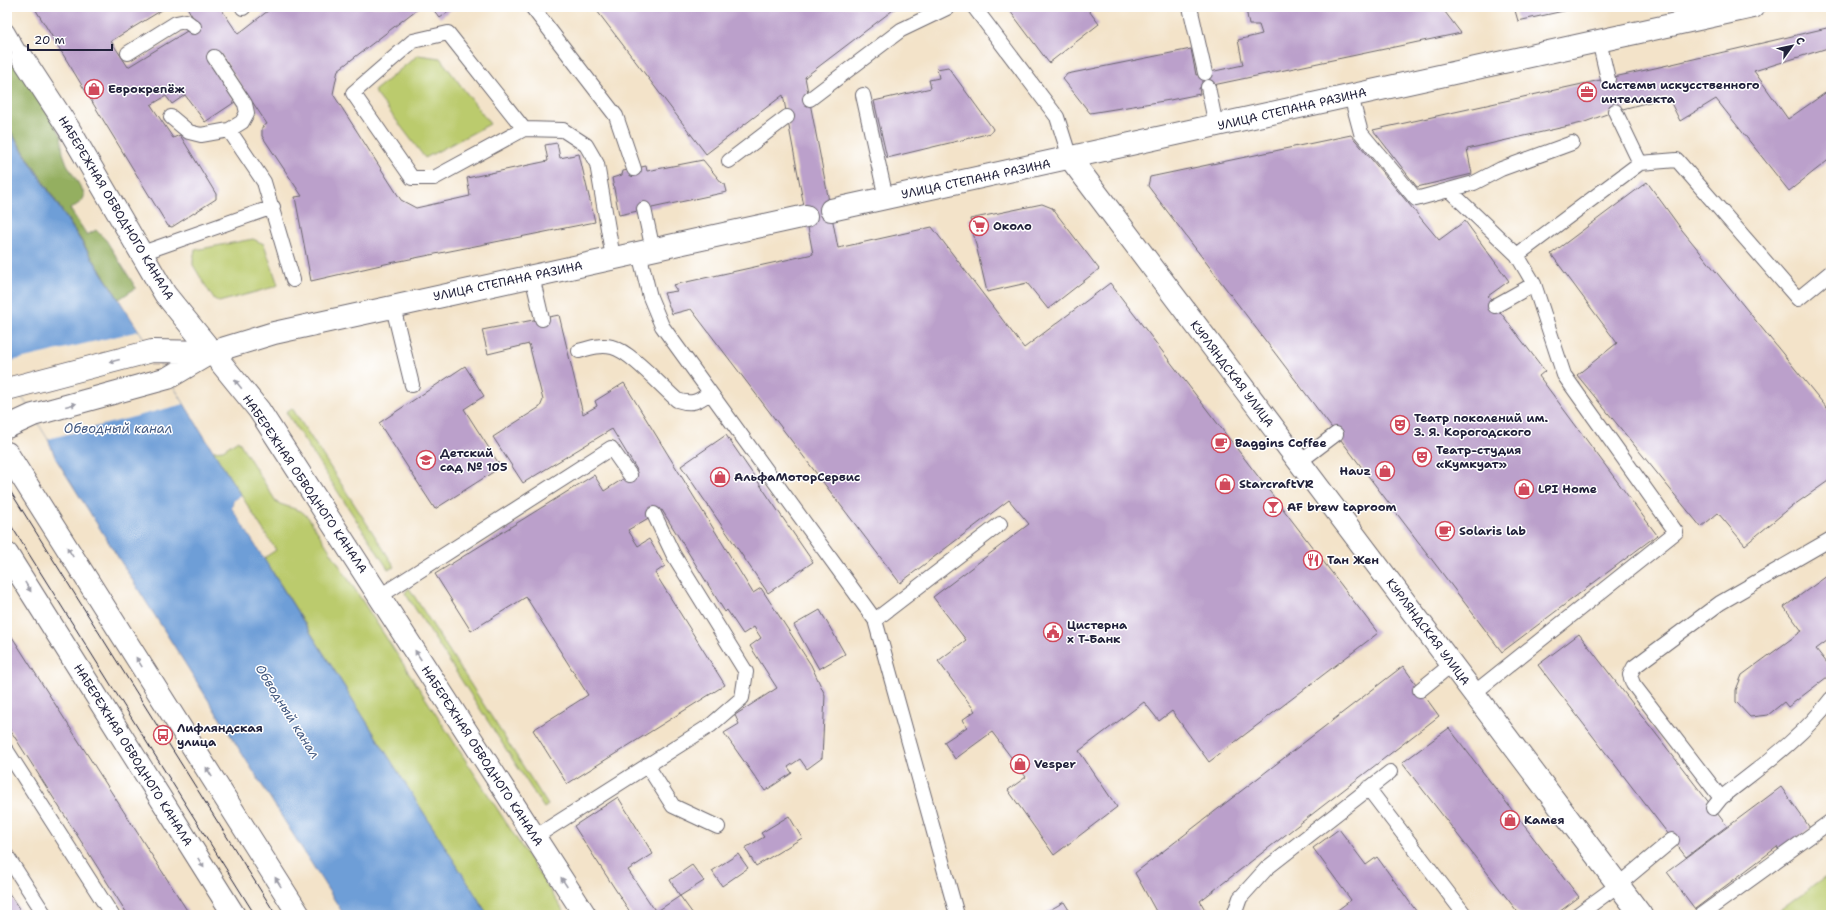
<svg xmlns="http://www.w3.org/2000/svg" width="1838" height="922" viewBox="0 0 1838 922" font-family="'Shantell Sans',sans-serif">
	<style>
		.green { fill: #bbcb6d; stroke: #6e7654 }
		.forest { fill: #94af60; stroke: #5b684e }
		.water { fill: #6e9ed7; stroke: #486089 }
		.pier { fill: #f3e3c9 }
		.building { fill: #bba0cb }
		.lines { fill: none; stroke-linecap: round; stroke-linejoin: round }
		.lane-casing { stroke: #6b666d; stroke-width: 16 }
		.street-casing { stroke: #6b666d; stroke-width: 24 }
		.secondary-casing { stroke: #6b666d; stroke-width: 24 }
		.primary-casing { stroke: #6b666d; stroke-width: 24 }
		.lane { stroke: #fff; stroke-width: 14 }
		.street { stroke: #fff; stroke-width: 22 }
		.secondary { stroke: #fff; stroke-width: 22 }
		.primary { stroke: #fff; stroke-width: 22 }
		.tram { stroke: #22223b; stroke-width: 1 }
		.oneway { fill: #9c9ca7 }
		.labels { text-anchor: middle; stroke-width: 3; stroke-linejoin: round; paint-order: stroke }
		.poi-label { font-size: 12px; font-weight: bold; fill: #22223b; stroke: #fff; text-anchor: start }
		.street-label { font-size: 12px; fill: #22223b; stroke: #fff }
		.water-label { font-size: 13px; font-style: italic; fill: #445a81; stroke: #fff }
	</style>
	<rect width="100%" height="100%" fill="#fff"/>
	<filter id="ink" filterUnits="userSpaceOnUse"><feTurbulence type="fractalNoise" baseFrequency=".025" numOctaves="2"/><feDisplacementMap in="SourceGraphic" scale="8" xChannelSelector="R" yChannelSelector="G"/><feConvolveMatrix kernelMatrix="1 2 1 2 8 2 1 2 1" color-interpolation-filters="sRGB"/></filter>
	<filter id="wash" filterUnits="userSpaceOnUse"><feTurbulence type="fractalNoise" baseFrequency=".012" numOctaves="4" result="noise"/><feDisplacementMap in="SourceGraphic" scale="16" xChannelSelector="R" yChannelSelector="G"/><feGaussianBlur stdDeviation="0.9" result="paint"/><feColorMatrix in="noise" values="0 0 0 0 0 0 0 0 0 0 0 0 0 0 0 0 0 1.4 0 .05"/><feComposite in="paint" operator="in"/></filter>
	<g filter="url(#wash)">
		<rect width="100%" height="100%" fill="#f3e3c9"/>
		<path class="green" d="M418 55 440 58 490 124 425 158 374 91Z
			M253 239 264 244 278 285 274 287 219 302 213 298 193 265V259L195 250Z
			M292 408 395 567 388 569 286 412Z
			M238 440 277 503 301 511 308 517 566 915H488L264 558 276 550 213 451 223 450Z
			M409 588 548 805 544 808 405 593Z
			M1831 873V915H1774Z"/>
		<path class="forest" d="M16 63 61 135 63 153 67 164 84 193C86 201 76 205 70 209L87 235 96 230 106 240 136 288 119 299 7 125V69Z"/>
		<path class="water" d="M7 127 141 334 241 496 234 500 232 508 488 915H344L56 459 48 439 7 372Z"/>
		<path class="pier" d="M139 331 184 404 48 439 7 372V362Z
			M241 496 242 497 236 501 234 507 265 557 264 558 232 508 234 500Z"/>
		<g id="blocks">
			<path class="building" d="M34 7H167L111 41 128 67 197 25 187 7H220L238 34 273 7H420L338 70 333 94 401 200 416 208 470 196 467 178 548 161 545 145 557 143 560 158 579 154 595 222 385 264 311 281 295 197 302 196 262 136V127L267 124 220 53 208 61 235 102 205 122 185 95 172 104 166 96 151 105 173 138 180 135 216 194V199L172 227 168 226Z
				M431 7H455L440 18Z
				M594 7H897L805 77 838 248 932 227 1024 348 1110 283 1378 633 1209 762 1172 711 1159 721 1144 702 1079 751 1117 807 1054 855 1008 790 1026 777 992 732 955 759 944 742 967 727 962 720 975 711 938 661 966 640 933 597 1029 524 1009 500 900 583 691 309 672 314 664 293 677 291 673 285 813 254 783 95 706 154Z
				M1015 7H1086L1099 24 1049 63 1010 11Z
				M1254 7H1463V8L1445 12 1461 33 1199 88 1200 94 1170 100 1090 113 1063 79 1067 74 1191 49 1196 75 1243 65 1238 40 1262 34 1259 25H1249L1246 9Z
				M1514 7H1577V8L1518 21Z
				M1831 27V47L1754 71 1788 119 1831 89V158L1789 191 1716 99 1680 121 1668 97 1615 111 1582 123 1467 149 1472 174 1417 187 1373 130 1655 68Z
				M948 67 991 126 993 129 991 133 887 158 874 101 931 88 929 80 939 78 937 69Z
				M1351 135 1439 240 1465 221 1509 281 1488 296 1545 371 1539 376 1657 535 1502 652 1148 186 1150 177Z
				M703 160 722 183 725 184 727 192 619 215 612 178 622 175 623 171 646 166 647 171Z
				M1647 182 1682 230 1831 413V479L1791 507 1745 545 1718 513 1701 527 1577 375 1617 343 1551 254Z
				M1042 204 1052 208 1099 269 1048 309 1027 283 987 292 970 219Z
				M559 315 583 414 597 406 595 401 624 383 753 593 761 588 811 665 825 695 822 758 807 769 800 759 788 767 792 773 765 791 724 733 739 724 735 715 777 688 750 646 761 638 754 627 743 634 727 610 725 612 662 510 628 530 638 546 649 539 665 566 655 573 725 685 567 784 533 730 588 695 526 597 471 631 435 574 594 475 604 491 637 470 612 429 523 483 493 437 540 407 543 400 529 344 488 354 482 330Z
				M465 366 484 396 464 409 501 467 435 509 379 423Z
				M726 435 813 562 768 593 681 466Z
				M1831 573V638L1816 649 1831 668V674L1788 707 1784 702 1768 715 1750 717 1736 702V690L1742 675 1802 631 1784 607Z
				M820 610 845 654 819 669 794 625Z
				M7 629 190 915H128L7 725Z
				M1579 634 1727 826 1686 857 1538 665Z
				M1403 666 1439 716 1200 901 1208 915H1158L1135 873Z
				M1449 728 1579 897 1555 915H1520L1402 763Z
				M1781 787 1810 828 1779 851 1777 847 1695 909 1667 872Z
				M618 797 653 854 628 870 656 912 680 896 693 914 692 915H632L574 826Z
				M789 816 802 838 756 866 745 848 764 837 761 833Z
				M1339 829 1366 865 1377 857 1419 915H1331L1351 900 1313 848Z
				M738 854 748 868 722 886 712 871Z
				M692 865 704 881 680 896 670 880Z
				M7 890 23 915H7Z
				M1064 902 1072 915H1041Z"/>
		</g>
	</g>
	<g filter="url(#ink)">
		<use href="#blocks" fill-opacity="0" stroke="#6b666d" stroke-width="1"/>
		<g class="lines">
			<defs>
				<path id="lane" d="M532 7 616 116 634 169
					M974 7 1057 117 1070 158
					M1190 7 1205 73
					M243 8 244 7
					M7 31 22 57
					M1599 41 1608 79
					M128 53 176 23 186 21 194 27
					M1208 87 1216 126
					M863 95 886 198
					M1351 96 1361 133 1416 199 1474 183 1501 169 1572 143
					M810 99 901 30 949 7
					M171 117 189 132 201 135 229 130 242 122 247 113 245 104 214 57
					M524 129 448 33 413 41 353 93 412 178H434L524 129 563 130 586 145 597 164 613 258
					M229 130 264 182 293 280
					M729 161 787 117
					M1640 163 1677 160 1798 299 1831 272
					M1449 190 1517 255 1534 284 1564 375 1676 532 1474 693
					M644 209 653 250
					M142 253 273 207
					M639 253 650 297 662 326 875 620 957 915
					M1517 255 1640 163 1615 111
					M532 276 542 319
					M1495 306 1534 284
					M393 307 412 385
					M579 351C589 348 601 344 612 347 630 351 662 387 677 400 692 405 697 402 710 393
					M1299 462 1336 434
					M380 596 611 448 630 475
					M875 620 1000 524
					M1420 690 1452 664
					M7 751 112 915
					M647 765 673 806 718 827
					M1368 788 1465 915
					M1721 798 1633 684 1630 675 1634 667 1720 603 1831 539
					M1713 808 1721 798C1760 767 1801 739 1831 699
					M535 837 711 725 742 698 746 672 673 554 654 514
					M7 856 45 915
					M1234 915 1240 898 1267 868 1390 772
					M1577 915 1618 885 1672 840
					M1701 915 1831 821"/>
				<path id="street" d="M22 57 69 129 165 294 212 352
					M1070 158 1641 915"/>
				<path id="secondary" d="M831 210 1753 7
					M212 352 259 410 585 915
					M7 389 152 351 212 352
					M7 427 33 415 168 378 212 352 274 333 806 216"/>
				<path id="primary" d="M7 453 299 915
					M7 554 234 915"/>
			</defs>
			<use href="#lane" class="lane-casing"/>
			<use href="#street" class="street-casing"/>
			<use href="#secondary" class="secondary-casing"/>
			<use href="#primary" class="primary-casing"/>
			<use href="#lane" class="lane"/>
			<use href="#street" class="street"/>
			<use href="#secondary" class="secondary"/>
			<use href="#primary" class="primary"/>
			<path class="tram" d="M7 486 276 915
				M7 519 255 915"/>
		</g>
		<defs><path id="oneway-solid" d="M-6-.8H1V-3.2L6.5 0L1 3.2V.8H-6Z"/></defs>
		<g class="oneway">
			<use href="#oneway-solid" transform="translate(114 361) rotate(165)"/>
			<use href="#oneway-solid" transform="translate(238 384) rotate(-129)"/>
			<use href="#oneway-solid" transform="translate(71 405) rotate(-15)"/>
			<use href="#oneway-solid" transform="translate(70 552) rotate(-122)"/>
			<use href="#oneway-solid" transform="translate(28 587) rotate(58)"/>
			<use href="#oneway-solid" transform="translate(418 655) rotate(-123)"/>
			<use href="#oneway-solid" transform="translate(139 662) rotate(-122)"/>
			<use href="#oneway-solid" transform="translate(209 772) rotate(-122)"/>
			<use href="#oneway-solid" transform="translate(201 863) rotate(58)"/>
			<use href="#oneway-solid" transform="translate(278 882) rotate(-122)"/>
			<use href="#oneway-solid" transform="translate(564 882) rotate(-123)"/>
		</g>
	</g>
	<defs>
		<symbol id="shop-ring" viewBox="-11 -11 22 22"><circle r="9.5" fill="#fff" stroke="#d1495b" stroke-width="1.5"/><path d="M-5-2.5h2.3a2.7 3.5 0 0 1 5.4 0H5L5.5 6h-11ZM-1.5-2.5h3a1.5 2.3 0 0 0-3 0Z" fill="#d1495b"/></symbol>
		<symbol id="office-ring" viewBox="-11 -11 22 22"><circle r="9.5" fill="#fff" stroke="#d1495b" stroke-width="1.5"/><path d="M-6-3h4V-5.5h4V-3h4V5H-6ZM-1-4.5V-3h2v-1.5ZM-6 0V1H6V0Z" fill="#d1495b"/></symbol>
		<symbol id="supermarket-ring" viewBox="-11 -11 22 22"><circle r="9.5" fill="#fff" stroke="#d1495b" stroke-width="1.5"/><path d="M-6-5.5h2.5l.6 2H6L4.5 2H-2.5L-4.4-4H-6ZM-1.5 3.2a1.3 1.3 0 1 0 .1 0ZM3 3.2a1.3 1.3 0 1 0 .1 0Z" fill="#d1495b"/></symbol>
		<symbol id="theatre-ring" viewBox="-11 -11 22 22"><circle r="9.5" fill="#fff" stroke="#d1495b" stroke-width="1.5"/><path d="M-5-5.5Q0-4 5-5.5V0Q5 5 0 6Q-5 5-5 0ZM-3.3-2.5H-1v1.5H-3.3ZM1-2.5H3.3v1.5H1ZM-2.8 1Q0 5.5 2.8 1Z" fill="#d1495b"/></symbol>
		<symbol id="cafe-ring" viewBox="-11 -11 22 22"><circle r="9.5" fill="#fff" stroke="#d1495b" stroke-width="1.5"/><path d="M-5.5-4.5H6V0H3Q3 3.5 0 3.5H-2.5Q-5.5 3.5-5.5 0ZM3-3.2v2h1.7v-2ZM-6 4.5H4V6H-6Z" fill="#d1495b"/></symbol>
		<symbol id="school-ring" viewBox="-11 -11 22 22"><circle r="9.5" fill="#fff" stroke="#d1495b" stroke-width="1.5"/><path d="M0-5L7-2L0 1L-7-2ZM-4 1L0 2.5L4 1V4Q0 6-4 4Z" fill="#d1495b"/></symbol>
		<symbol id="bar-ring" viewBox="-11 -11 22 22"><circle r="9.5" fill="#fff" stroke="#d1495b" stroke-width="1.5"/><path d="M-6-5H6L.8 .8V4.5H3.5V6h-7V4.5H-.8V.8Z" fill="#d1495b"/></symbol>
		<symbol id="restaurant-ring" viewBox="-11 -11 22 22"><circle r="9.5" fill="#fff" stroke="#d1495b" stroke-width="1.5"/><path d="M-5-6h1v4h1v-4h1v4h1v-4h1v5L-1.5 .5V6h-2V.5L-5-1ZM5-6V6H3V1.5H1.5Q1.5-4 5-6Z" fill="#d1495b"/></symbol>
		<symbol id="civic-ring" viewBox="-11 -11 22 22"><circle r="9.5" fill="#fff" stroke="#d1495b" stroke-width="1.5"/><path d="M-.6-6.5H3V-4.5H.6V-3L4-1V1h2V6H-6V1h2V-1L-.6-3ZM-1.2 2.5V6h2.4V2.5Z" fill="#d1495b"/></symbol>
		<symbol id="bus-ring" viewBox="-11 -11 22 22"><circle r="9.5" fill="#fff" stroke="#d1495b" stroke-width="1.5"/><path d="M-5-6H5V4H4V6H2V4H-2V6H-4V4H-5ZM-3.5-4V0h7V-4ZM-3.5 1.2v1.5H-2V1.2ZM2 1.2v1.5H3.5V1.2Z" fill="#d1495b"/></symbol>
	</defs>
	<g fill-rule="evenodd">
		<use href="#shop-ring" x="83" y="78" width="22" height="22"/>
		<use href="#office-ring" x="1576" y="81" width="22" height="22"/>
		<use href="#supermarket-ring" x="968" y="215" width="22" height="22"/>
		<use href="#theatre-ring" x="1389" y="414" width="22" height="22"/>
		<use href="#cafe-ring" x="1210" y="432" width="22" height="22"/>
		<use href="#theatre-ring" x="1411" y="446" width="22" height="22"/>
		<use href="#school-ring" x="415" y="449" width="22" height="22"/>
		<use href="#shop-ring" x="1374" y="460" width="22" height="22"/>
		<use href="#shop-ring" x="709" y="466" width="22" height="22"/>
		<use href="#shop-ring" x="1214" y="473" width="22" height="22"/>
		<use href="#shop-ring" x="1513" y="478" width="22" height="22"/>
		<use href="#bar-ring" x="1262" y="496" width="22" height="22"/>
		<use href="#cafe-ring" x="1434" y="520" width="22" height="22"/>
		<use href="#restaurant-ring" x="1302" y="549" width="22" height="22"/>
		<use href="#civic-ring" x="1042" y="621" width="22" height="22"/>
		<use href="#bus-ring" x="152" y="724" width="22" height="22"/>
		<use href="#shop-ring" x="1009" y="753" width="22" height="22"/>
		<use href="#shop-ring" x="1499" y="809" width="22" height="22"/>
	</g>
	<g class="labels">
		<g class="poi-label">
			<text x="1601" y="89">Системы искусственного<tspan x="1601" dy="14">интеллекта</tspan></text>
			<text x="108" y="93">Еврокрепёж</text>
			<text x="993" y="230">Около</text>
			<text x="1414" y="422">Театр поколений им.<tspan x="1414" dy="14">З. Я. Корогодского</tspan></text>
			<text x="1235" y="447">Baggins Coffee</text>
			<text x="1436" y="454">Театр-студия<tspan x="1436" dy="14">«Кумкуат»</tspan></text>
			<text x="440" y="457">Детский<tspan x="440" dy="14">сад № 105</tspan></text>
			<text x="1371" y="475" text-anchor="end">Hauz</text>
			<text x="734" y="481">АльфаМоторСервис</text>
			<text x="1239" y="488">StarcraftVR</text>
			<text x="1538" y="493">LPI Home</text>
			<text x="1287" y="511">AF brew taproom</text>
			<text x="1459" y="535">Solaris lab</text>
			<text x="1327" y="564">Тан Жен</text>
			<text x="1067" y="629">Цистерна<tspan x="1067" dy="14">х Т-Банк</tspan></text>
			<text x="177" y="732">Лифляндская<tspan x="177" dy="14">улица</tspan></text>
			<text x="1034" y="768">Vesper</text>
			<text x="1524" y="824">Камея</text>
		</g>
		<g class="street-label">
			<text transform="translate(1292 109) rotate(-13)" y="4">УЛИЦА СТЕПАНА РАЗИНА</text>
			<text transform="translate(976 179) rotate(-12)" y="4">УЛИЦА СТЕПАНА РАЗИНА</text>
			<text transform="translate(116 208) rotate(59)" y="4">НАБЕРЕЖНАЯ ОБВОДНОГО КАНАЛА</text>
			<text transform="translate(508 281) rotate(-12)" y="4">УЛИЦА СТЕПАНА РАЗИНА</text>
			<text transform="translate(1232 374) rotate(53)" y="4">КУРЛЯНДСКАЯ УЛИЦА</text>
			<text transform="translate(305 484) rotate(56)" y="4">НАБЕРЕЖНАЯ ОБВОДНОГО КАНАЛА</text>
			<text transform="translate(1428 632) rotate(53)" y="4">КУРЛЯНДСКАЯ УЛИЦА</text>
			<text transform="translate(133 755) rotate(58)" y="4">НАБЕРЕЖНАЯ ОБВОДНОГО КАНАЛА</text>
			<text transform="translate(482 756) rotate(57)" y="4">НАБЕРЕЖНАЯ ОБВОДНОГО КАНАЛА</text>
		</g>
		<g class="water-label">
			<text x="118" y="433">Обводный канал</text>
			<text transform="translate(288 711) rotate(58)" y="5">Обводный канал</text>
		</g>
	</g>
	<rect width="1838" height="922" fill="none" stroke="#fff" stroke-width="24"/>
	<g transform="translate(1792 46) rotate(57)" stroke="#ffffff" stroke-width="3" paint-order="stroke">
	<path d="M0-3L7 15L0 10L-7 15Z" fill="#22223b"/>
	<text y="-6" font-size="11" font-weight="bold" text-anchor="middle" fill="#22223b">С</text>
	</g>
	<path d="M28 44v6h84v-6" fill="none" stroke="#22223b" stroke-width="2"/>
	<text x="34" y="44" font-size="12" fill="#22223b" stroke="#ffffff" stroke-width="3" paint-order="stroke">20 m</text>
</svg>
